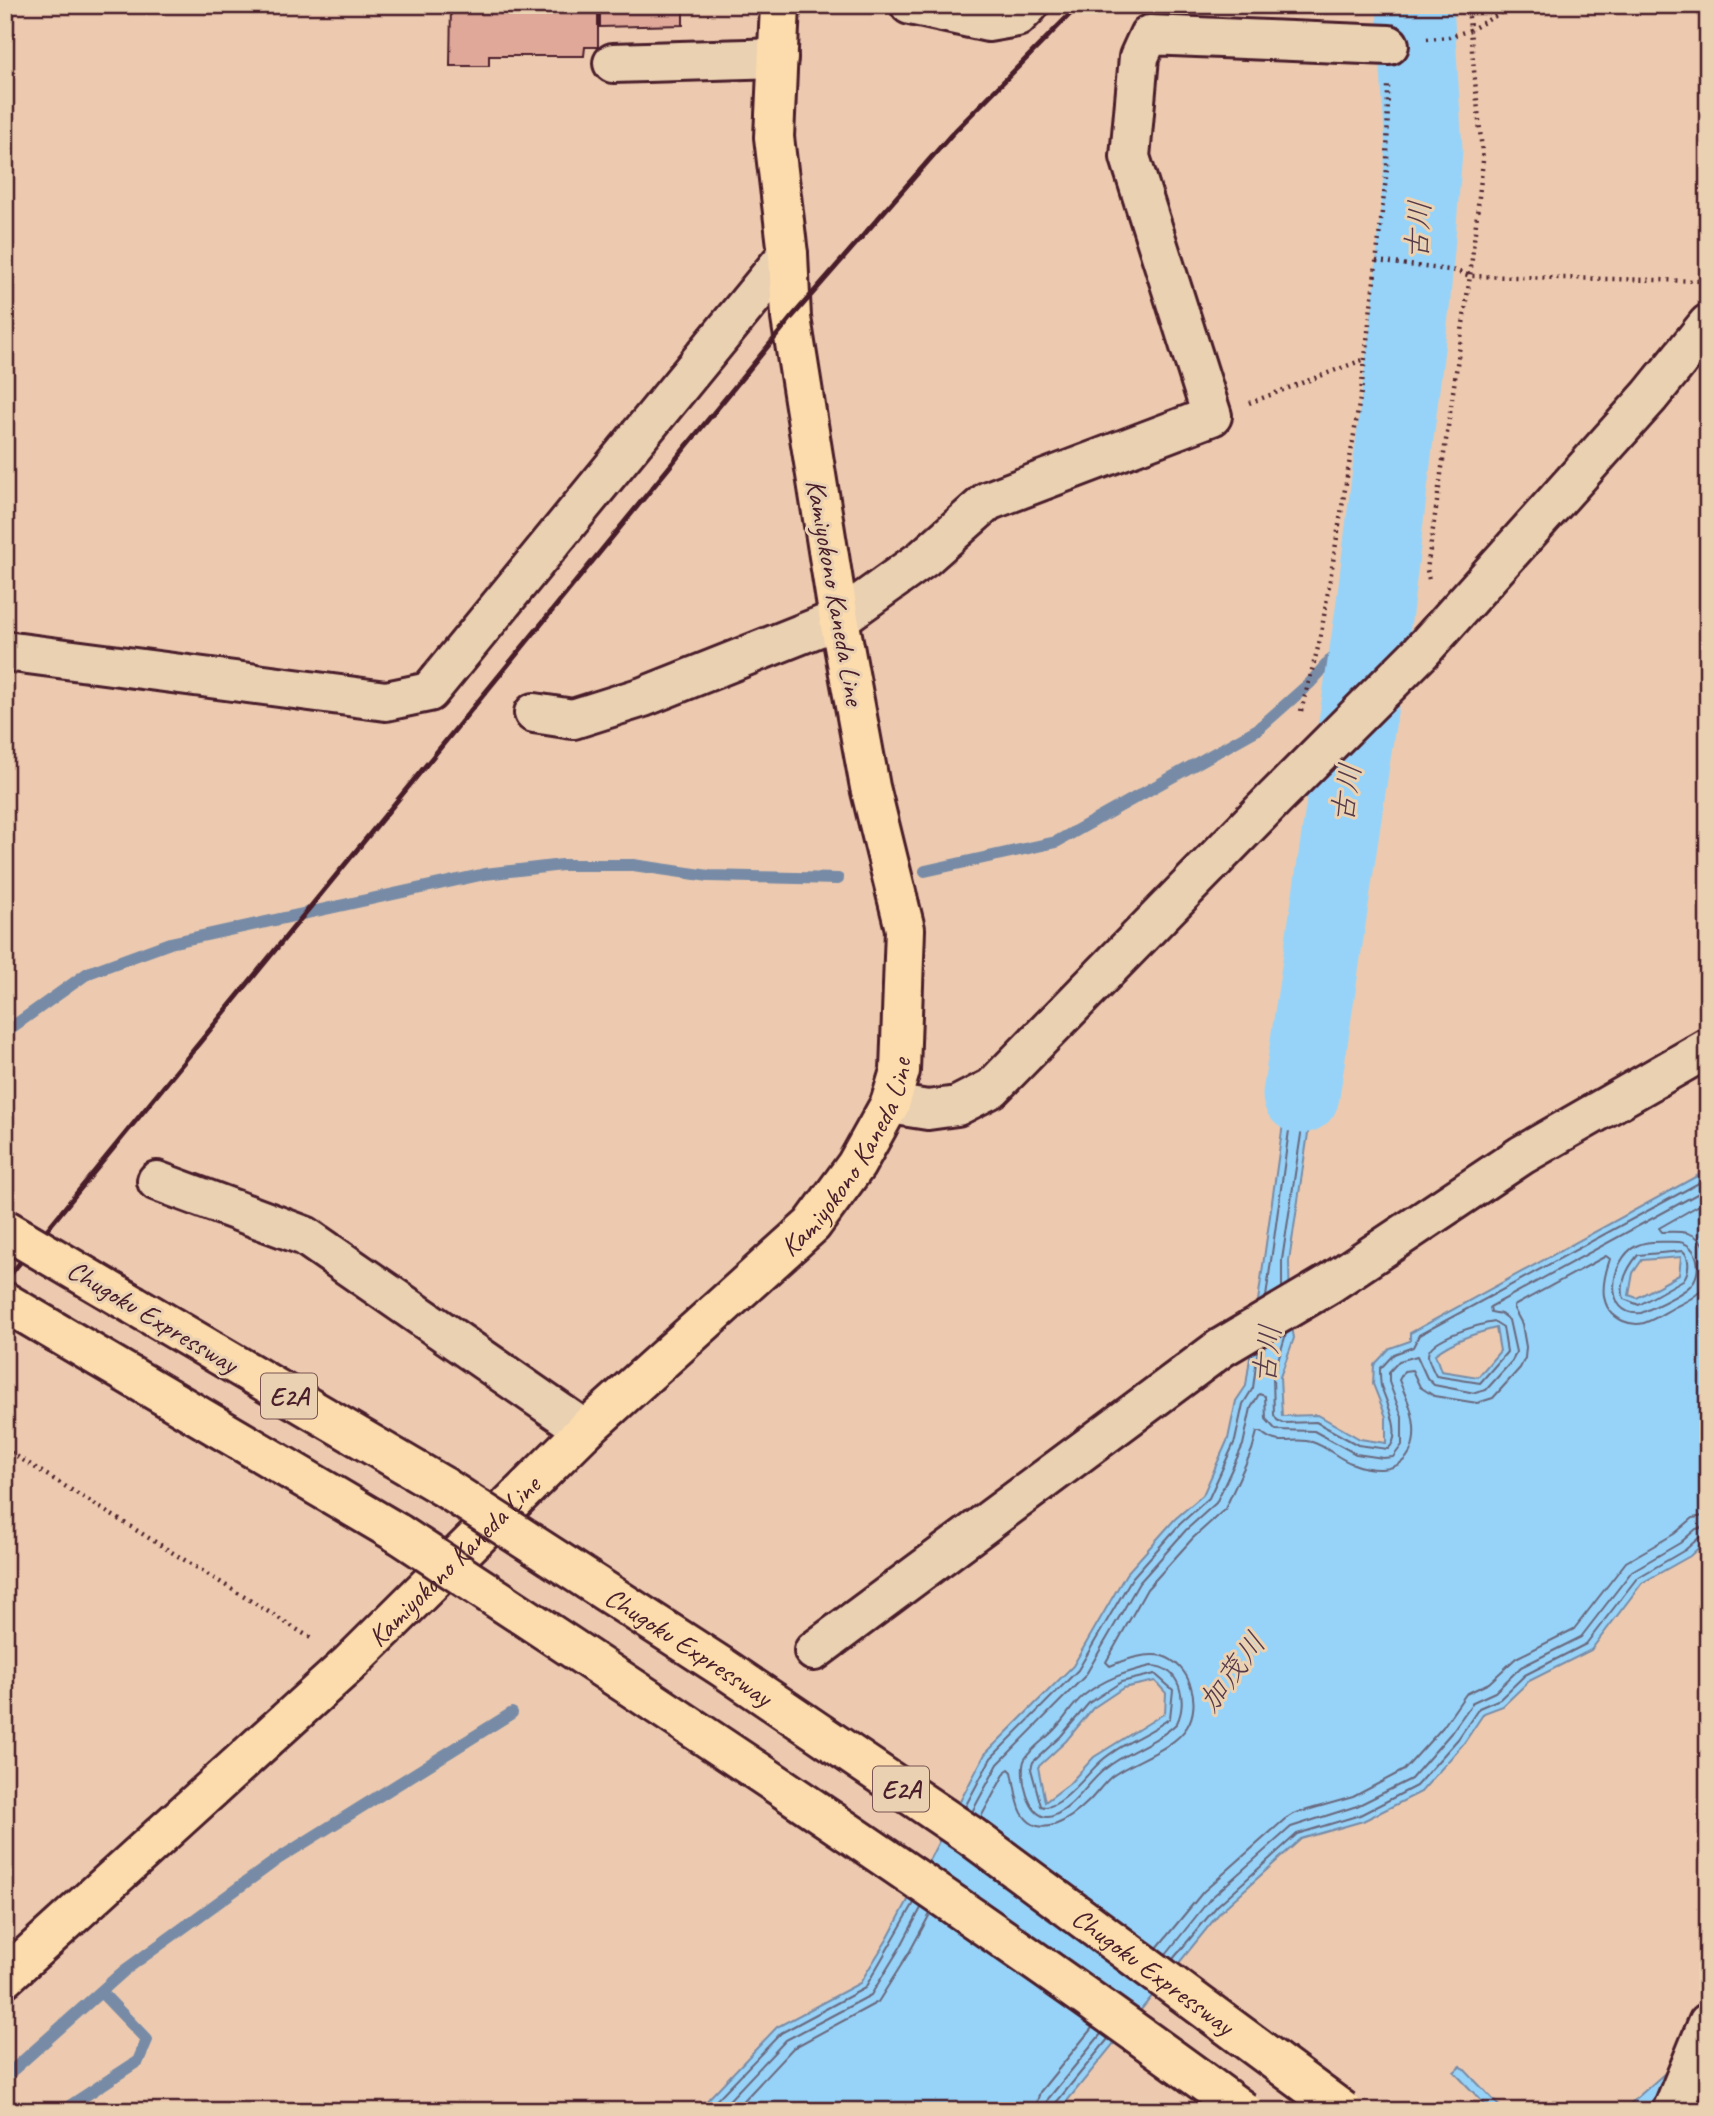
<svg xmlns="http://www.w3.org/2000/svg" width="1713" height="2116" viewBox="0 0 1713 2116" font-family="Caveat,'Klee One',sans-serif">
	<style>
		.water { fill: #97d3f8; stroke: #788ba6; stroke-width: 2; fill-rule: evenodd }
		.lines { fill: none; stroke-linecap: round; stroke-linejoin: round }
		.shore { stroke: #69677d; stroke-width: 2 }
		.stream { stroke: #788ba6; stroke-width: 12 }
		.river { stroke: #97d3f8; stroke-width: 77 }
		.building { fill: #dfa899; stroke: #4a1f2b; stroke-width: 2 }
		.minor-casing { stroke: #4a1f2b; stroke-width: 44 }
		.major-casing { stroke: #4a1f2b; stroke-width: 44 }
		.highway-casing { stroke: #4a1f2b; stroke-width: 44 }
		.path { stroke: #4a1f2b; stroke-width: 4.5; stroke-dasharray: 2 5; stroke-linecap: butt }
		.minor { stroke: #ead1b2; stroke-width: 38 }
		.major { stroke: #fcdcac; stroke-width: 38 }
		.highway { stroke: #fcdcac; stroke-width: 38 }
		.rail { stroke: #4a1f2b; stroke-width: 5 }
		.highway-bridge-casing { stroke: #4a1f2b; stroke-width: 44; stroke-linecap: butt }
		.highway-bridge { stroke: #fcdcac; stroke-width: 38 }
		.labels { text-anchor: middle; stroke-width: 6; stroke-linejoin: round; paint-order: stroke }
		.shield { fill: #ead1b2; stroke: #7a5454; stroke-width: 2 }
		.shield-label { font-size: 26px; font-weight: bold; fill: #4a1f2b }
		.street-label { font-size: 28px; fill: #4a1f2b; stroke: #ead1b2 }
		.water-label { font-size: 30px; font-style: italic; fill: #563a4a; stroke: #ead1b2 }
	</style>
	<rect width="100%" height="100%" fill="#edcaaf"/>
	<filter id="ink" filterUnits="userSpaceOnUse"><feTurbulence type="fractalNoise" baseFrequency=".0143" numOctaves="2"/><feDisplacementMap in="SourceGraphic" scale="14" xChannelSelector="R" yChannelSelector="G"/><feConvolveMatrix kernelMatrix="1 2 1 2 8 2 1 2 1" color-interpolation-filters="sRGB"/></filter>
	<g filter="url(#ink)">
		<path class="water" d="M1302 989 1329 992 1289 1261 1290 1316 1294 1338 1280 1377 1282 1416 1318 1415 1360 1439 1386 1443V1417L1373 1384 1374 1365 1390 1348 1410 1341V1333L1708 1170V1539L1690 1556 1642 1583 1591 1650 1529 1681 1503 1706 1484 1713 1464 1743 1421 1792 1363 1821 1301 1839 1221 1911 1059 2111H697L777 2027 860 1983 888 1938 985 1754 1073 1666 1126 1574 1175 1519 1203 1495 1228 1439 1236 1401 1246 1386ZM1681 1257 1679 1275 1637 1298 1629 1295 1633 1273 1642 1260ZM1496 1328 1500 1351 1478 1377 1441 1371 1435 1354C1454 1340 1473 1334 1496 1328ZM1155 1681 1166 1693 1165 1713 1094 1757 1069 1784 1045 1802 1038 1767 1066 1741 1093 1708 1123 1688Z
			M1461 2066 1504 2111H1491L1454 2072Z
			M1673 2066 1667 2087 1641 2111H1622Z"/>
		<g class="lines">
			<path class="shore" d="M1679 1242C1698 1244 1704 1272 1690 1286 1680 1296 1654 1307 1641 1313 1602 1317 1610 1259 1636 1246 1647 1240 1666 1242 1679 1242Z
				M1683 1251C1691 1258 1689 1273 1683 1280L1639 1305 1624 1299C1619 1283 1628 1267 1638 1255Z
				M1266 1297 1307 1000 1311 997 1319 998 1321 1002 1282 1260V1287
				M1495 1322 1503 1327 1507 1352 1480 1383 1436 1376C1433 1370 1428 1361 1428 1355 1428 1338 1481 1324 1495 1322Z
				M1286 1334 1273 1376 1274 1415 1277 1420 1283 1423 1316 1422 1358 1445 1388 1449C1404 1435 1386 1402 1381 1386 1380 1380 1380 1375 1380 1369L1394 1354 1413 1347 1419 1335 1708 1178
				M1151 1666C1180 1666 1188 1701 1177 1723 1157 1743 1127 1751 1105 1769 1087 1783 1075 1807 1053 1816 1028 1825 1018 1771 1025 1759 1032 1747 1046 1739 1055 1729 1065 1719 1072 1705 1083 1696 1104 1679 1126 1672 1151 1666Z
				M1155 1674 1173 1690 1170 1718C1147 1736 1116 1745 1096 1766 1085 1777 1057 1813 1041 1806L1031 1769 1033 1762 1061 1736 1089 1703 1121 1682Z
				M965 1807 991 1758 1078 1670 1132 1578 1180 1524 1209 1498 1235 1441 1243 1404 1253 1388 1258 1350
				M972 1812 998 1764 1085 1676 1139 1583 1186 1530 1216 1503 1243 1445 1251 1408 1259 1394 1265 1396 1266 1419 1276 1430 1314 1431 1356 1454 1383 1458 1393 1457 1402 1445V1417L1389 1382V1372L1399 1361 1417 1356 1427 1378 1434 1385 1475 1393 1486 1390 1512 1361 1516 1352 1509 1320 1501 1314 1491 1312 1490 1307 1708 1188
				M981 1817 1006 1771 1009 1769 1012 1772C1015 1785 1016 1802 1022 1813 1040 1843 1073 1817 1089 1801 1097 1793 1103 1784 1111 1777 1132 1761 1173 1750 1187 1727 1202 1703 1190 1664 1162 1656 1147 1652 1123 1660 1110 1666L1106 1662 1147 1589 1193 1538 1225 1509 1252 1450 1257 1432H1261C1280 1449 1292 1436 1312 1442 1326 1446 1337 1458 1351 1463 1396 1481 1424 1458 1411 1410 1408 1400 1403 1390 1399 1380L1404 1371 1412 1370 1420 1387 1434 1396 1477 1403 1493 1398 1520 1368 1525 1358 1526 1347 1522 1324 1514 1309V1306L1606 1256 1610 1259C1602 1282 1597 1309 1623 1321 1630 1324 1637 1325 1644 1323 1654 1320 1664 1313 1673 1308 1682 1303 1694 1299 1701 1290 1708 1280 1710 1259 1705 1248 1697 1230 1679 1231 1662 1232L1659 1228 1708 1200
				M1157 1948 1203 1892 1285 1819 1293 1814 1353 1797 1404 1770 1443 1727 1466 1694 1489 1683 1516 1658 1574 1629 1626 1562 1674 1534 1693 1518 1708 1515
				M1166 1954 1210 1899 1291 1827 1357 1806 1411 1779 1451 1733 1473 1702 1495 1692 1521 1667 1581 1637 1632 1571 1680 1543 1696 1529 1708 1526
				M1173 1959 1217 1906 1297 1834 1360 1815 1416 1786 1458 1739 1479 1708 1500 1699 1525 1675 1586 1644 1637 1578 1685 1550 1701 1536 1708 1535
				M706 2111 781 2033 865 1988 914 1903
				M719 2111 786 2040 871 1995 901 1946 921 1908
				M734 2111 793 2048 878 2002 910 1951 930 1914
				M1034 2111 1040 2092 1092 2028
				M1045 2111 1048 2099 1101 2034
				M1054 2111 1055 2104 1108 2039"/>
			<path class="stream" d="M925 871 1056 842 1258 729 1310 683 1374 611
				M5 1032 88 973 170 943 485 874 562 865H633L709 876 838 879
				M5 2077 125 1970 278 1859 512 1713
				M62 2111 138 2061 147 2040 101 1992"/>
			<path class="river" d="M1301 1095 1374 611 1412 297 1424 150 1415 5"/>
		</g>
		<path class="building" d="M451 5H598V47H585L584 56H489V66H450Z
			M600 5H683V25L600 27Z"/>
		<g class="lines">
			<defs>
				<path id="minor" d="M910 5 988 22 1017 17 1029 5
					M613 63 778 58
					M5 651 386 701 429 692 788 254
					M534 713 573 719 643 697 839 619 924 558 988 501 1212 416 1130 157 1139 57 1149 35 1389 45
					M890 1104 928 1110 957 1106 992 1088 1273 800 1420 653 1650 396 1708 324
					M157 1181 305 1236 585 1430
					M814 1651 1221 1348 1329 1284 1522 1155 1708 1048
					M1672 2111 1708 2023"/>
				<g id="major">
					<path id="s1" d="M5 1977 350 1663 585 1430 812 1225 856 1165 890 1104 900 1071 905 929 870 787 839 619 791 318 788 254 774 137 780 5"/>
				</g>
				<path id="highway" d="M5 1302 399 1534
					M134 1305 444 1487"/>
			</defs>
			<use href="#minor" class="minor-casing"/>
			<use href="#major" class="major-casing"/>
			<use href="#highway" class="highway-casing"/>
			<path class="path" d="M1427 39 1449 37 1470 30 1468 5
				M1376 261 1457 271 1470 276 1703 281
				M1249 403 1365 359
				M1429 579 1427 570 1470 276 1483 161 1470 30 1515 5
				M1301 711 1320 640 1361 392 1387 169 1388 86
				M5 1449 314 1640"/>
			<use href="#minor" class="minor"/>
			<use href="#major" class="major"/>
			<use href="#highway" class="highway"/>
			<path class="rail" d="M5 1281 791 318 951 135 1079 5"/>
			<defs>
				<g id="highway-bridge">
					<path d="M5 1229 134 1305"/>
					<path id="s2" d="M444 1487 722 1667 971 1836 1343 2111"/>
					<path d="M399 1534C683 1721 969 1908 1243 2111"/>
				</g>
			</defs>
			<use href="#highway-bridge" class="highway-bridge-casing"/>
			<use href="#highway-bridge" class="highway-bridge"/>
		</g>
	</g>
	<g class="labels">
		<g class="shield">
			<rect x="261" y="1373.5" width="56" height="45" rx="5"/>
			<rect x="873" y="1766.5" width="56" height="45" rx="5"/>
		</g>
		<g class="shield-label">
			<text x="289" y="1405">E2A</text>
			<text x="901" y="1798">E2A</text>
		</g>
		<g class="street-label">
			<text transform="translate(836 592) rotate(80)" y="10">Kamiyokono Kaneda Line</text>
			<text dy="10" stroke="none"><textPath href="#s1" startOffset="1180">Kamiyokono Kaneda Line</textPath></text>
			<text transform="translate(153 1316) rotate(31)" y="10">Chugoku Expressway</text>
			<text dy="10" stroke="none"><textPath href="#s1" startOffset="612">Kamiyokono Kaneda Line</textPath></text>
			<text dy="10" stroke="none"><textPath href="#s2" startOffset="292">Chugoku Expressway</textPath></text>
			<text dy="10" stroke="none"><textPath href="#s2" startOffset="859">Chugoku Expressway</textPath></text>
		</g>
		<g class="water-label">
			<text transform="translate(1418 230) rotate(-86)" y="10">古川</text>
			<text transform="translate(1346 793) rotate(-81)" y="10">古川</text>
			<text transform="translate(1267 1354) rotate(-83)" y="10">古川</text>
			<text transform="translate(1232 1672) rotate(-53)" y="10">加茂川</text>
		</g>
	</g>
	<rect width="1713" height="2116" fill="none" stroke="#ead1b2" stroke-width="28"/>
	<rect x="14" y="14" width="1685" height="2088" fill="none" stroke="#4a1f2b" stroke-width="2.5" filter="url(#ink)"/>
</svg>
